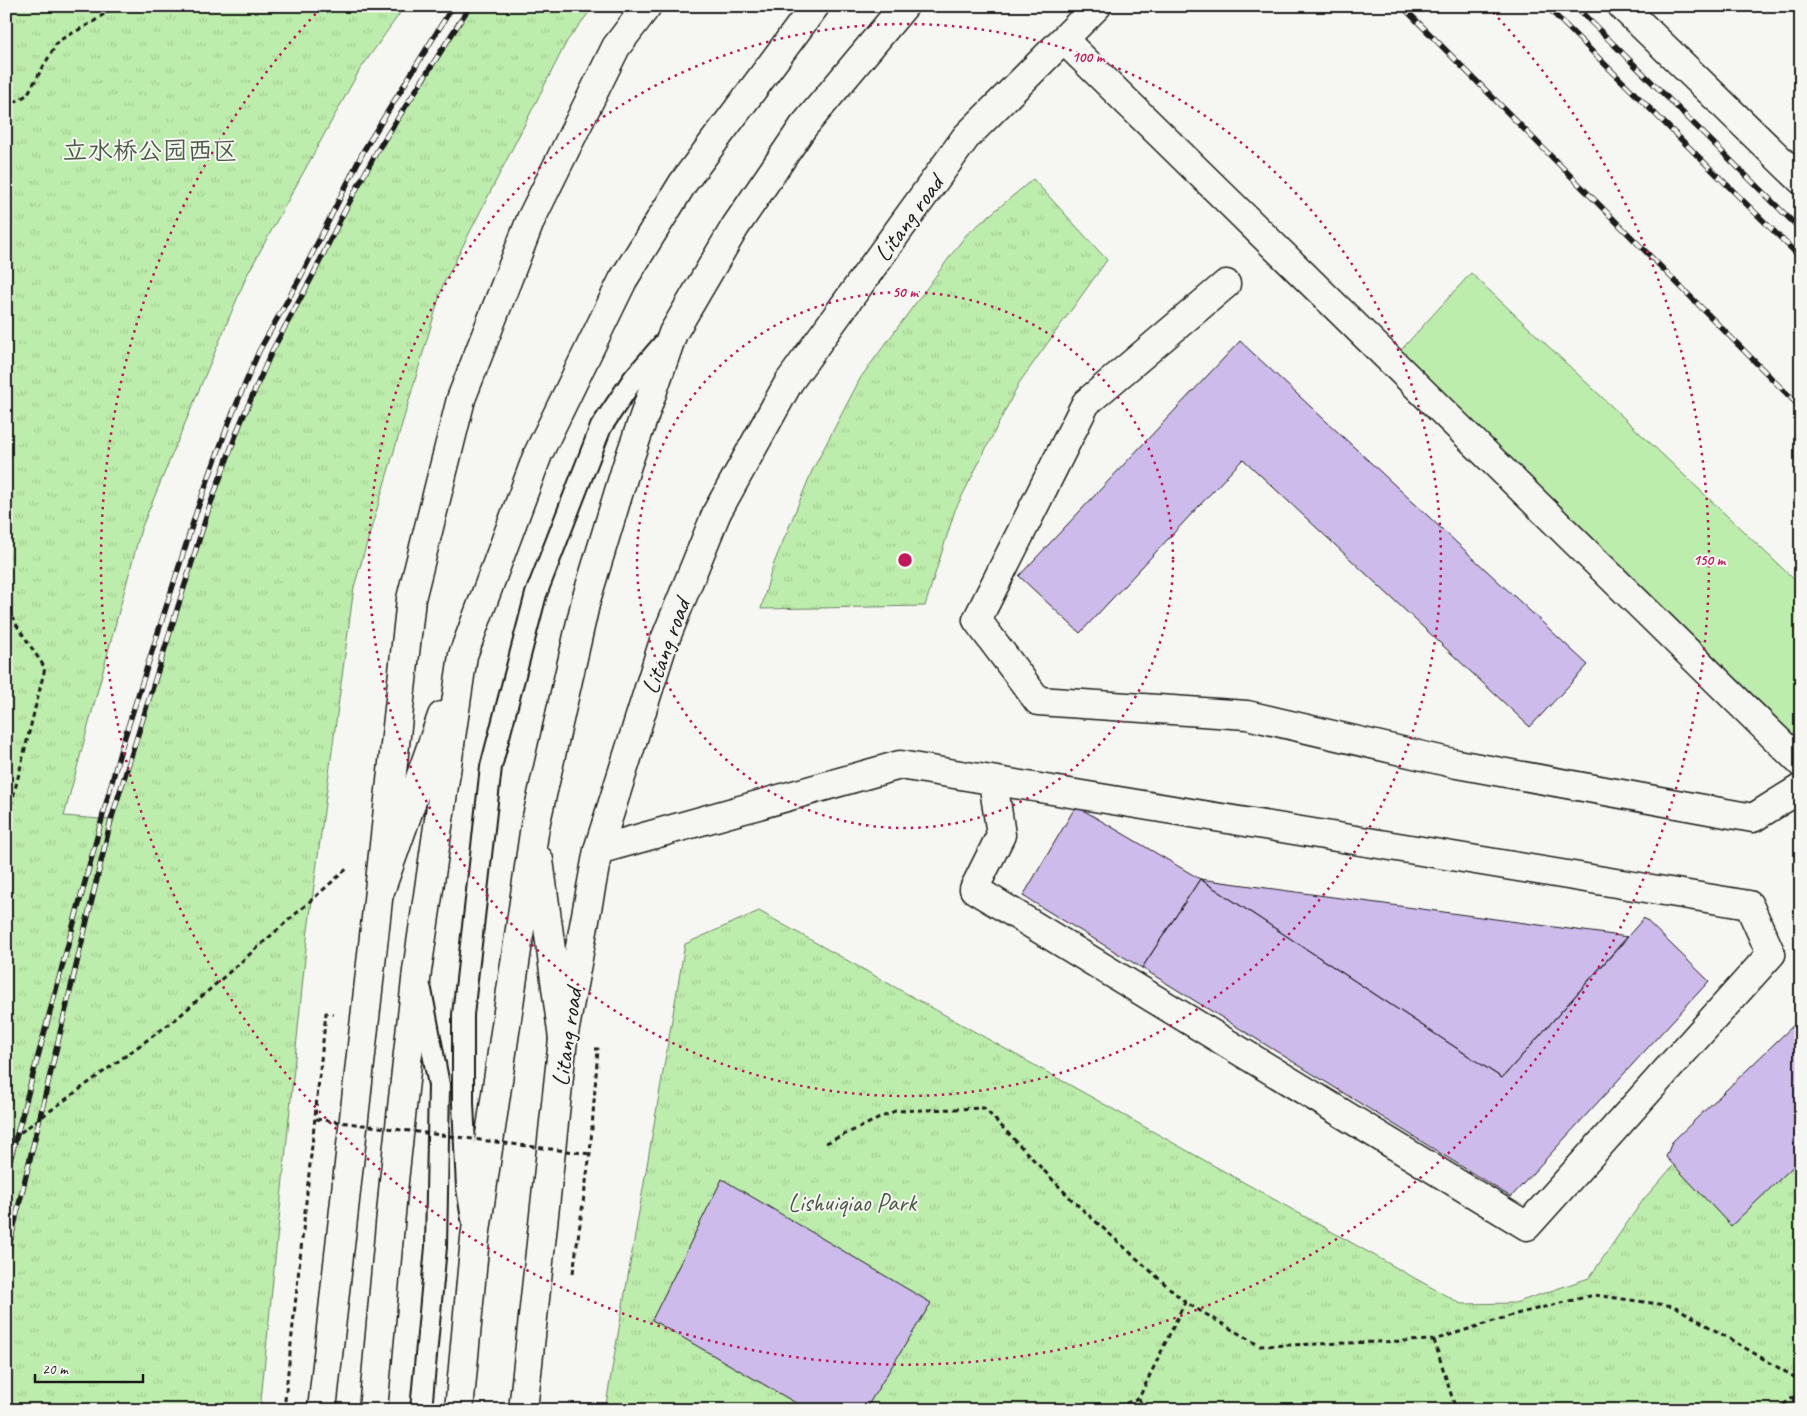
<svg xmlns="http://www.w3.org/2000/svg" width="1807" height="1416" viewBox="0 0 1807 1416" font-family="Caveat,'LXGW WenKai TC',sans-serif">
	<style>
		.grass { fill: url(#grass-tufts); stroke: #6c8464 }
		.pitch { fill: #bdedac; stroke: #6c8464 }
		.building { fill: #cdbbeb; stroke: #1c1c1c }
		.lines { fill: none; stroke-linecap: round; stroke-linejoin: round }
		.service-casing { stroke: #1c1c1c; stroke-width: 24 }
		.minor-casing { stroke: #1c1c1c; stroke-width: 31 }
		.primary-casing { stroke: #1c1c1c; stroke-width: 31 }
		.path { stroke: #1c1c1c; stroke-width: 3; stroke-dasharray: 5 4; stroke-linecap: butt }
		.service { stroke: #f6f6f2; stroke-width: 20 }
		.minor { stroke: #f6f6f2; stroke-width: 28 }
		.primary { stroke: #f6f6f2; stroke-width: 28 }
		.rail-casing { stroke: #1c1c1c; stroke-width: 5.5 }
		.rail { stroke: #f6f6f2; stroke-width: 4; stroke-dasharray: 11; stroke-linecap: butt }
		.path-bridge { stroke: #1c1c1c; stroke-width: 3; stroke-dasharray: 5 4; stroke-linecap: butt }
		.ring { fill: none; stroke: #c2185b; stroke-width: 2.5; stroke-dasharray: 2.5 5 }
		.labels { text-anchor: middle; stroke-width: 4; stroke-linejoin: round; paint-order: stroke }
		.park-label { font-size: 25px; fill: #4c5b47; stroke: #f6f6f2 }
		.street-label { font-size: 25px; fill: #1c1c1c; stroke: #f6f6f2 }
		.centre { fill: #c2185b; stroke: #f6f6f2; stroke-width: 2.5 }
		.ring-label { font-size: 15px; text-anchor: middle; font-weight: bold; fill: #c2185b; stroke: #f6f6f2; stroke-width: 4; stroke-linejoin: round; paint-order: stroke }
	</style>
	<defs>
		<pattern id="grass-tufts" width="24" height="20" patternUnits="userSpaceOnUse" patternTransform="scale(1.25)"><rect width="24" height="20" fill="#bdedac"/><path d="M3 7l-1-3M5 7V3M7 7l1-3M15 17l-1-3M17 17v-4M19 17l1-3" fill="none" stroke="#a2cb93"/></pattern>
	</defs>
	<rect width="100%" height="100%" fill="#f6f6f2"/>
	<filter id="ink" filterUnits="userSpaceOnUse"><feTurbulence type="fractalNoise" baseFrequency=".02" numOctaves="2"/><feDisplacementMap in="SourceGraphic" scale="10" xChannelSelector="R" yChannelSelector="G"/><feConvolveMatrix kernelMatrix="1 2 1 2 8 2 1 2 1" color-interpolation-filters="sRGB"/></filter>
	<g filter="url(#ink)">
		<path class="grass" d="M6 6H405L359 71 247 275 141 529 64 816 111 820 209 508 240 424 272 351 312 277 343 214 377 151 470 6H594L567 41 443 285 354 587 307 938 260 1410H6Z
			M1033 179 1107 260 1019 383 955 510 925 606 761 609 772 568 812 471 861 377 966 235Z
			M759 911 1461 1304 1515 1303 1589 1278 1643 1200 1801 1021V1410H605L685 944Z"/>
		<path class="pitch" d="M1471 273 1801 586V753L1401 350Z"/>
		<path class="building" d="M1240 341 1588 665 1530 727 1243 459 1080 633 1019 576Z
			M1076 806 1200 879 1142 968 1023 896Z
			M1200 879 1502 1078 1644 918 1709 981 1511 1197 1142 968Z
			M1200 879 1628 937 1502 1078Z
			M1801 1018V1159L1731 1226 1666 1157 1672 1142Z
			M722 1179 931 1303 865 1410H808L652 1320Z"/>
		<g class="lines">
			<defs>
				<path id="service" d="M472 1219 467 1188 463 1103V1015L491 767 536 594 601 427 634 378 665 342
					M421 1410 436 1247 439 1085 421 990"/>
				<path id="minor" d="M1622 6 1801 180
					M1064 40 1801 763
					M1226 284 1086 403 977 620 1038 701 1247 715 1457 764 1753 818 1801 788
					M598 850 900 765 1749 905 1771 954 1527 1226 974 889 1001 835 993 781
					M322 1410 411 599 461 399 531 219 616 47 647 6
					M523 1410 563 1039 598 850 662 647 717 512 789 382 966 137 1097 6"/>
				<path id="primary" d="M539 860 563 1039
					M379 894 442 716
					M373 1410 394 1181 417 971 463 655 538 454 623 280 683 183 815 6
					M459 1410 475 1238 535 826 586 600 627 465 673 333 735 227 803 127 904 6"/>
			</defs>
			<use href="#service" class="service-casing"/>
			<use href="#minor" class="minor-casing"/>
			<use href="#primary" class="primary-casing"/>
			<path class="path" d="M6 107 27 95 58 41 93 22 115 6
				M6 609 45 668 6 826
				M6 1143 176 1019 349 867
				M826 1143 895 1111 984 1108 1073 1201 1185 1302
				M573 1273 590 1154 598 1049H595
				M1434 1340 1456 1410
				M1139 1398 1143 1410
				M284 1410 326 1013 334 1014
				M1109 1410 1139 1398 1185 1302 1260 1346 1434 1340 1516 1314 1594 1295 1674 1306 1801 1381
				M1776 1410 1801 1392"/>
			<use href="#service" class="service"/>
			<use href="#minor" class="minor"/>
			<use href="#primary" class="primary"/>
			<defs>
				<path id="rail" d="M1402 6 1801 408
					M1546 6 1801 258
					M1575 6 1801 230
					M6 1175 120 752 197 510 229 422 259 351 300 278 364 150 453 6
					M6 1259 111 820 209 508 240 424 272 351 312 277 343 214 377 151 470 6"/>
			</defs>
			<use href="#rail" class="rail-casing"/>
			<use href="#rail" class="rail"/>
			<path class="path-bridge" d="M316 1119 590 1154"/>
		</g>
	</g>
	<g class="ring">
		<circle cx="905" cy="560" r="268"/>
		<circle cx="905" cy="560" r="536"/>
		<path d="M1488 7A804 804 0 1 1 322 7"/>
	</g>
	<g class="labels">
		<g class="park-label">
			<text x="150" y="159">立水桥公园西区</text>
			<text x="852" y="1211">Lishuiqiao Park</text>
		</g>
		<g class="street-label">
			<text transform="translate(908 218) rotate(-54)" y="9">Litang road</text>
			<text transform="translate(665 646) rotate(-70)" y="9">Litang road</text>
			<text transform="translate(566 1037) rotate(-82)" y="9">Litang road</text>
		</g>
	</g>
	<circle cx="905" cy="560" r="8" class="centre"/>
	<g class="ring-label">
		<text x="1088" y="62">100 m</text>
		<text x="905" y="297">50 m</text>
		<text x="1709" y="565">150 m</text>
	</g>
	<rect width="1807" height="1416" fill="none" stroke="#f6f6f2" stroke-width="25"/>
	<rect x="12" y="12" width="1782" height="1391" fill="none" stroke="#1c1c1c" stroke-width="2" filter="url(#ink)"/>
	<path d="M35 1374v8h108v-8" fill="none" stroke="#1c1c1c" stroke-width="2.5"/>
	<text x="42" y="1374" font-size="15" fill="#1c1c1c" stroke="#f6f6f2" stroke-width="4" paint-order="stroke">20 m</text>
</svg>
